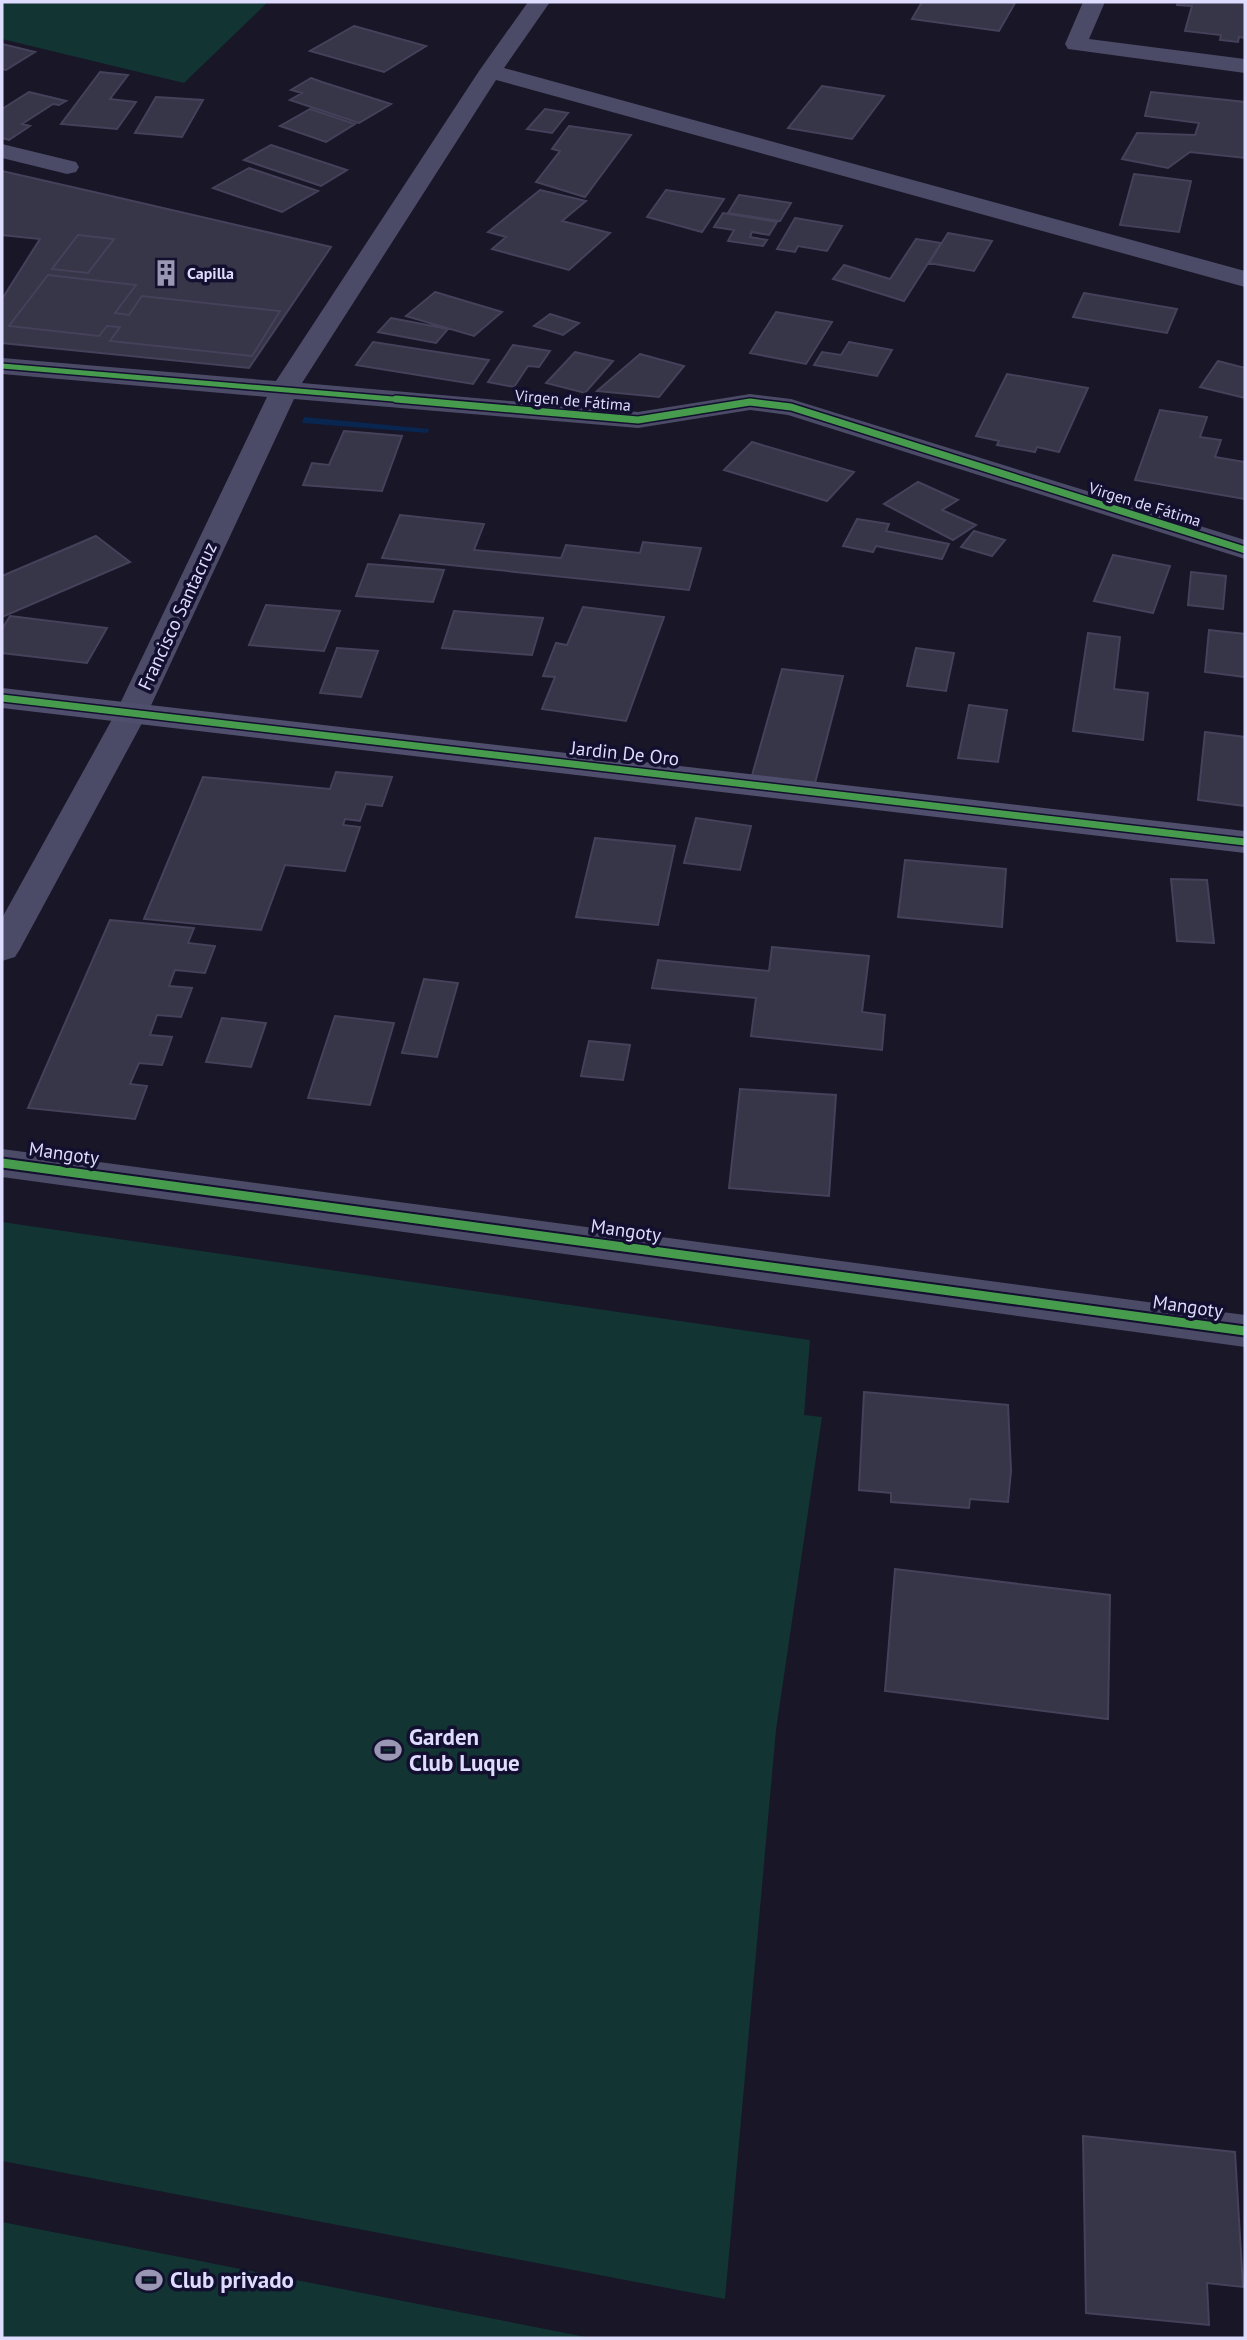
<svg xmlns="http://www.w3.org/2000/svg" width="1247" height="2340" viewBox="0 0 1247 2340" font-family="'PT Sans',sans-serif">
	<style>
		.green { fill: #123433 }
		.water { fill: #092650 }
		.building { fill: #373548; stroke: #45415a; stroke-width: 2 }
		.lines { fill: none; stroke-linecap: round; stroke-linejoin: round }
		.street { fill: #4b4b68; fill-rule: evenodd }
		.secondary { fill: #4f4f6d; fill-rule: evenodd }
		.cycleway-far2-casing { stroke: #130f2e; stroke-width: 8 }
		.cycleway-far1-casing { stroke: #130f2e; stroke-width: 10 }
		.cycleway-casing { stroke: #130f2e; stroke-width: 13 }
		.cycleway-far2 { stroke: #469c4c; stroke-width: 5 }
		.cycleway-far1 { stroke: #469c4c; stroke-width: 7 }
		.cycleway { stroke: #469c4c; stroke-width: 9 }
		.labels { text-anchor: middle; stroke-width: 7; stroke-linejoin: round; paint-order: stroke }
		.far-poi-label { font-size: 16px; font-weight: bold; fill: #dedcff; stroke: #130f2e; text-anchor: start }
		.far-street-label { font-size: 16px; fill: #dedcff; stroke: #130f2e }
		.street-label { font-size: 19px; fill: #dedcff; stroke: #130f2e }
		.near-poi-label { font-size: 23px; font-weight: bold; fill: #dedcff; stroke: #130f2e; text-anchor: start }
	</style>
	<rect width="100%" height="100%" fill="#181627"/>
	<path class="green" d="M2 2H268L184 83 2 39Z
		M2 1222 810 1340 804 1415 822 1417 776 1730 725 2299 2 2161Z
		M2 2222 591 2338H2Z"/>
	<path class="water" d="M304 417 429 429 428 433 302 423Z"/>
	<path class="building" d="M922 2H1009L1015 3 999 31 912 19Z
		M1178 2H1245V38L1239 37 1238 42 1220 40 1221 35 1185 31 1192 6 1177 5Z
		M354 26 426 46 384 72 310 51Z
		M2 44 35 52 6 70 2 69Z
		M100 72 128 75 110 99 136 102 117 129 61 124Z
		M311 78 322 82 391 104 359 123 290 100 302 93 291 90Z
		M822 86 884 96 852 139 788 128Z
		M29 92 66 101 59 105 53 104 22 124 30 126 9 140 2 138V109Z
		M1151 92 1245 102V158L1190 152 1168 168 1122 159 1137 133 1195 135 1199 123 1145 116Z
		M156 97 203 100 182 137 135 133Z
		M310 109 355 124 326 142 280 126Z
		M545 109 568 113 552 133 527 129Z
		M569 126 631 135 585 197 536 182 560 151 552 149Z
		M271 145 347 170 321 186 244 160Z
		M249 168 318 191 282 212 213 188Z
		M2 171 94 192 331 247 249 368 2 343V299L40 239 2 235Z
		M1134 174 1191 181 1179 232 1120 225Z
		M540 190 586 201 562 221 610 233 569 270 492 249 506 237 488 232Z
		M666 190 724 199 702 232 647 217Z
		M739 195 791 203 780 221 728 213Z
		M723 213 777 222 769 235 752 232 750 237 767 240 763 246 728 241 734 230 714 227Z
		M795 218 842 226 827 251 798 246 795 252 777 249Z
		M948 233 992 241 974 271 929 263Z
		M78 235 114 239 88 273 52 269Z
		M916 239 941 243 904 301 833 279 844 265 890 279Z
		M48 275 136 285 115 313 129 315 142 296 280 311 252 356 110 341 120 327 107 326 99 336 9 326Z
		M435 292 502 312 474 336 406 316Z
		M1084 293 1177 309 1167 333 1073 317Z
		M776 312 832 322 806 364 750 353Z
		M550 314 579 323 563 335 534 326Z
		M391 318 448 329 436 343 378 332Z
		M373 342 489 360 473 384 356 365Z
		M849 342 892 350 877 376 814 365 822 352 841 355Z
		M513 345 550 351 539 367 528 366 514 387 488 382Z
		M575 352 613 361 585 393 546 383Z
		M640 354 684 366 659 397 597 391Z
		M1218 361 1245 368V398L1200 387Z
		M1007 374 1088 388 1059 452 1037 447 1035 452 997 445 999 441 976 436Z
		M1160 410 1207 417 1200 437 1221 440 1215 457 1245 462V499L1135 480Z
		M344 431 402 436 382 491 303 485 312 463 329 465Z
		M752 442 854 472 827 501 724 470Z
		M918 482 958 500 942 510 976 525 953 540 884 504Z
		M400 515 484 524 474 550 561 558 566 545 640 553 643 542 701 548 689 590 382 558Z
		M857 519 889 524 886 531 949 544 942 559 876 546 873 552 843 546Z
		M974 531 1005 540 992 556 961 547Z
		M96 536 130 562 2 617V576Z
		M1113 555 1170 566 1153 613 1094 601Z
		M368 564 444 570 433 602 356 596Z
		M1191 572 1226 576 1223 609 1188 605Z
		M266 605 340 611 324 651 249 645Z
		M583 607 664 617 626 721 542 709 555 677 543 676 556 643 567 645Z
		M454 611 543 618 532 655 442 648Z
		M10 616 107 628 87 663 2 653V629Z
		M1209 630 1245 634V677L1205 672Z
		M1088 633 1120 637 1114 689 1148 693 1143 740 1073 731Z
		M337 648 378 651 361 697 320 693Z
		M916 648 954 653 946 691 907 686Z
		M782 669 843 676 814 787 751 779Z
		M969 705 1007 710 998 762 958 758Z
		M1205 732 1245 737V806L1198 800Z
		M336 772 392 777 382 806 366 804 360 821 345 819 343 825 360 827 345 871 285 865 261 930 144 919 203 777 330 789Z
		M696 818 751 826 740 870 684 863Z
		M595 838 675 846 658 925 576 917Z
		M905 860 1006 869 1002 927 898 917Z
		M1171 879 1207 880 1214 943 1177 941Z
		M110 920 194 928 188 943 215 946 205 973 175 970 169 986 192 988 181 1017 157 1015 150 1035 172 1037 162 1065 139 1063 130 1084 147 1086 135 1119 28 1108Z
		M772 947 869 956 862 1012 885 1015 882 1050 751 1036 756 998 652 988 658 960 769 971Z
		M424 979 458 983 437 1057 402 1053Z
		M335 1016 394 1023 370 1105 308 1098Z
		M222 1018 266 1023 251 1067 206 1062Z
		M589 1041 630 1045 623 1080 581 1076Z
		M740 1089 836 1095 829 1196 729 1188Z
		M864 1392 1008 1405 1011 1471 1008 1502 970 1499 969 1508 891 1502V1493L859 1490Z
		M895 1569 1110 1595 1108 1719 885 1691Z
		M1083 2136 1235 2152 1243 2287 1207 2283 1209 2325 1086 2313Z"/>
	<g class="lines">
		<path class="street" d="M528 2H550L504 68 1245 271V287L496 80 302 383 638 412 750 394 791 399 1245 540V559L788 415 750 410 638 428 294 399 147 714 20 949 15 957 2 961V918L115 714 267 397 2 374V358L276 381 479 71Z
			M1083 2H1105L1089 39 1245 59V73L1068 49 1065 44Z
			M2 144 76 162 79 167 76 172 67 174 2 158Z
			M2 1149 1245 1315V1347L2 1177Z"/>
		<path class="secondary" d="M2 688 1245 831V853L2 708Z"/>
		<defs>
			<path id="cycleway-far2" d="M2 366 417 401"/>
			<path id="cycleway-far1" d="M396 399 638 420 750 402 791 407 1245 550
				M2 698 1245 842"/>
			<path id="cycleway" d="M2 1163 1245 1331"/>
		</defs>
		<use href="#cycleway-far2" class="cycleway-far2-casing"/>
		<use href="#cycleway-far1" class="cycleway-far1-casing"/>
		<use href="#cycleway" class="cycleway-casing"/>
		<use href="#cycleway-far2" class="cycleway-far2"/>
		<use href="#cycleway-far1" class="cycleway-far1"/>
		<use href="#cycleway" class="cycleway"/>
	</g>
	<defs>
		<symbol id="building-bare" viewBox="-9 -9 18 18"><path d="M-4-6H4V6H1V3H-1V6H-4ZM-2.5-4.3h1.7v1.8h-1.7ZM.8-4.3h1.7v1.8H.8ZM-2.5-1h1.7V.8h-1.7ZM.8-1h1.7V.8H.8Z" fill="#9997b3" stroke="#130f2e" stroke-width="2.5" paint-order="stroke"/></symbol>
		<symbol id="stadium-bare" viewBox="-9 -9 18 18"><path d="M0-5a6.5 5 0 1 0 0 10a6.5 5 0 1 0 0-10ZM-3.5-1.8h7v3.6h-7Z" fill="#9997b3" stroke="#130f2e" stroke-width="2.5" paint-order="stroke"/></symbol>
	</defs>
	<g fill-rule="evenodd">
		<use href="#building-bare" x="147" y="254" width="38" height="38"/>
		<use href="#stadium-bare" x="369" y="1731" width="38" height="38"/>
		<use href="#stadium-bare" x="130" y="2261" width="38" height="38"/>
	</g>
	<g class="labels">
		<g class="far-poi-label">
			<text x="187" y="279">Capilla</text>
		</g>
		<g class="far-street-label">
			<text transform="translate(573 400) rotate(5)" y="6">Virgen de Fátima</text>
			<text transform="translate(1145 504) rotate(17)" y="6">Virgen de Fátima</text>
		</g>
		<g class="street-label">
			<text transform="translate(177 616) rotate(-65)" y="7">Francisco Santacruz</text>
			<text transform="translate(625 753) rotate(6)" y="7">Jardin De Oro</text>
			<text transform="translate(64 1153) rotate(8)" y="7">Mangoty</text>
			<text transform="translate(626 1230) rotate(8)" y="7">Mangoty</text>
			<text transform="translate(1188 1306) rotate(8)" y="7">Mangoty</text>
		</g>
		<g class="near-poi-label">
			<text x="409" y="1745">Garden<tspan x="409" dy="26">Club Luque</tspan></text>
			<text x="170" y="2288">Club privado</text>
		</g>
	</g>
	<rect width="1247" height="2340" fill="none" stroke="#dedcff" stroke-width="7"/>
</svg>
